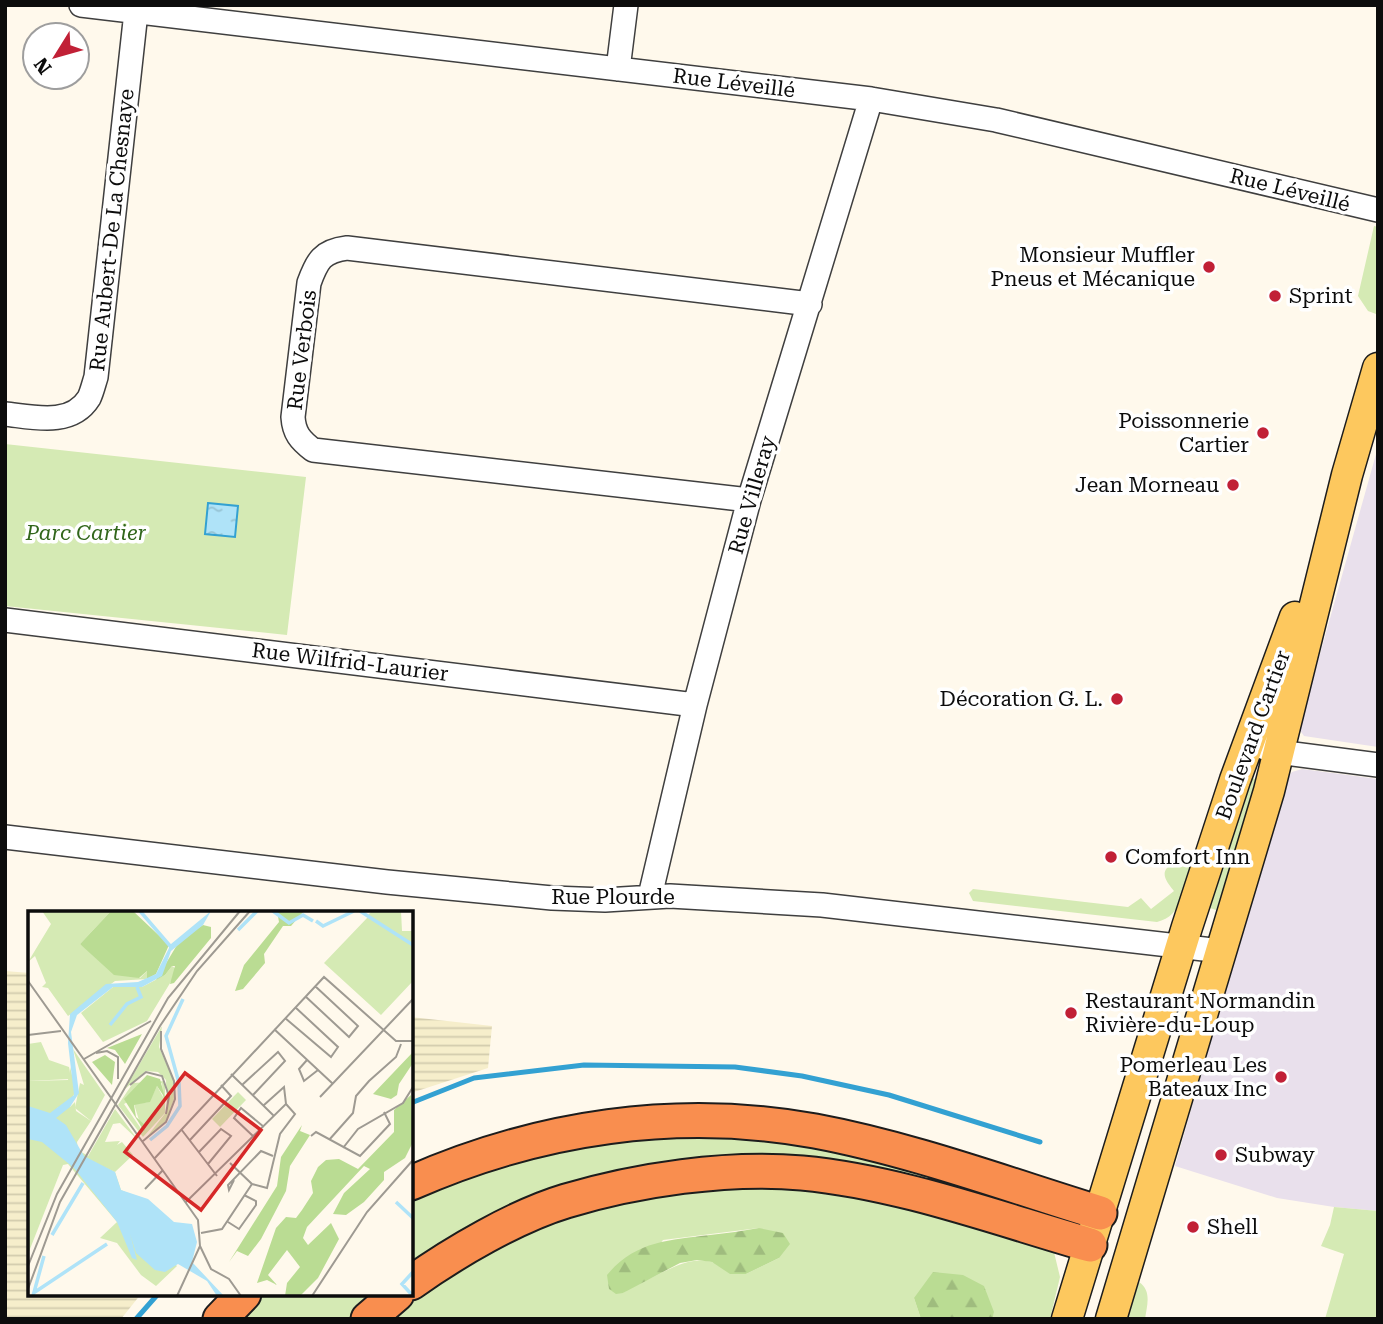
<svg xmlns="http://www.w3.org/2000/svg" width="1383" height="1324" viewBox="0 0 1383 1324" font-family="'Roboto Serif',serif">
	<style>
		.industrial { fill: #e9e0ec }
		.farmland { fill: url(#farmland-rules) }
		.grass { fill: #d5eab4; fill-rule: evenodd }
		.forest { fill: url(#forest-firs) }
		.water { fill: url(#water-ripples); stroke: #33a1d2; stroke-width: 2 }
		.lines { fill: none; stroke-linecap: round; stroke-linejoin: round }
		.stream { stroke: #33a1d2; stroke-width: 5 }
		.minor-casing { stroke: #3f3f3f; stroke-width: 26 }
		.major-casing { stroke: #1d1d1d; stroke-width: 33 }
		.highway-casing { stroke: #1d1d1d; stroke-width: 37 }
		.minor { stroke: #fff; stroke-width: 23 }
		.major { stroke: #fdc85e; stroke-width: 30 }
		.highway { stroke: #f98e4f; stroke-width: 33 }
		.poi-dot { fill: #c12036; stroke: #fff; stroke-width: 2.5 }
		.labels { text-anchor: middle; stroke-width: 7; stroke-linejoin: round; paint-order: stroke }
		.street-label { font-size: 21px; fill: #0c0c0c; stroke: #fff }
		.poi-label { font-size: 21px; fill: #0c0c0c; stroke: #fff; text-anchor: end }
		.park-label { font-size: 21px; font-style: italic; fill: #31661b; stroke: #fff }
		.inset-river { fill: none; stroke: #afe3f8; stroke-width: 3.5 }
		.inset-road { fill: none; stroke: #9e9a92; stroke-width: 2 }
		.view { fill: #d62828; fill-opacity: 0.15; stroke: #d62828; stroke-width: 3.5 }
		.inset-edge { fill: none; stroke: #0c0c0c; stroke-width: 3.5 }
	</style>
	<defs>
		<pattern id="farmland-rules" width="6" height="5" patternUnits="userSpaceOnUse" patternTransform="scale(1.75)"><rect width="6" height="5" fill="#f6eecb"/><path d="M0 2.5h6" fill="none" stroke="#d2cbad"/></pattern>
		<pattern id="forest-firs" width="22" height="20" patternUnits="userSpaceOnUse" patternTransform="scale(1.75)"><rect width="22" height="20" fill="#badc93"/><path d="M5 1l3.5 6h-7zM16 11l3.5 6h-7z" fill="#9fbc7e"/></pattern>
		<pattern id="water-ripples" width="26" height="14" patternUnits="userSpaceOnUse" patternTransform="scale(1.75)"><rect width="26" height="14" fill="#afe3f8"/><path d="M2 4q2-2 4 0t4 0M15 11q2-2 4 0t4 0" fill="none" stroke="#95c2d3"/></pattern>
	</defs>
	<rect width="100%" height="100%" fill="#fff9ec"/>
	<path class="industrial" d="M1378 447V747L1304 736 1299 729Z
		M1302 769 1378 779V1211L1334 1207 1277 1198 1175 1166 1284 782 1292 772Z"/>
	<path class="farmland" d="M5 971 30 973V1294H141L121 1319H5Z
		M411 1017 492 1026 488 1068 411 1093Z"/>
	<path class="grass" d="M1374 226 1378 227 1376 314 1368 311 1358 296Z
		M5 444 306 477 287 635 5 606Z
		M1250 777 1258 780 1235 857 1216 910 1207 907Z
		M1175 863 1190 865C1184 887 1183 916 1157 922L973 901 969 893 973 889 1128 907 1141 898 1151 909 1174 891C1165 880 1158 870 1175 863Z
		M693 1131 875 1154 1041 1207 1039 1212 924 1179 733 1162 411 1270V1198L430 1189 569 1143Z
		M760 1183 879 1199 1053 1248 1060 1277 1050 1319H993L994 1312 914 1298 921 1319H393L424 1293 476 1256 550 1222 607 1203ZM759 1228 779 1258 746 1274C703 1258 699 1254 657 1275 645 1281 633 1285 623 1293L663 1240Z
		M1334 1207 1378 1211V1319H1325L1344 1254 1321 1246 1330 1225Z
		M1139 1282C1152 1291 1147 1305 1145 1319H1127Z
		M263 1294H378L350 1319H236Z"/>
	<path class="forest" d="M759 1228 783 1233 790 1244 779 1258 746 1274H730L712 1262 697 1260 680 1263 623 1293 616 1294 609 1289 607 1275C635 1241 669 1240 710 1235 727 1233 743 1231 759 1228Z
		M933 1272 963 1275 984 1286 994 1312 993 1319H921L914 1298Z"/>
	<path class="water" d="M208 503 238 506 235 537 205 534Z"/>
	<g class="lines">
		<path class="stream" d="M411 1103 474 1078 584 1065 735 1067 802 1076 889 1095 1040 1142
			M136 1319 158 1294"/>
		<defs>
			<path id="minor" d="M81 5 871 99 996 120 1378 210
				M618 69 626 5
				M5 414C33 417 71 427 89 398 92 392 94 383 96 377L136 12
				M749 500 313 450C300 440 294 433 293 417L309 283C317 261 322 251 347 248L810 304
				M5 620 695 705
				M1265 748 1278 752 1378 765
				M5 837 387 882 552 898 605 900 670 896 822 905 1221 951
				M650 896 695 705 749 500 871 99"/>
			<path id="major" d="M1067 1319 1187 927 1235 780 1295 617
				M1111 1319 1269 791 1347 475 1378 368"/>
			<path id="highway" d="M411 1183C538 1127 677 1106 815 1131 911 1149 1006 1184 1100 1213
				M411 1283C453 1253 516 1216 566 1201 636 1180 728 1166 802 1173 899 1182 996 1218 1090 1245
				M220 1319 244 1294
				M368 1319 397 1294"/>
		</defs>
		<use href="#minor" class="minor-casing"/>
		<use href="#major" class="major-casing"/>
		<use href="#highway" class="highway-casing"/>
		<use href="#minor" class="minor"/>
		<use href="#major" class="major"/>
		<use href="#highway" class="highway"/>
	</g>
	<g class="poi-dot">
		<circle cx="1209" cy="267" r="7"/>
		<circle cx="1275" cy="296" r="7"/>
		<circle cx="1263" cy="433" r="7"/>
		<circle cx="1233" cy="485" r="7"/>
		<circle cx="1117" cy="699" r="7"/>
		<circle cx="1111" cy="857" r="7"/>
		<circle cx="1071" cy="1013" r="7"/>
		<circle cx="1281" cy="1077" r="7"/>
		<circle cx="1221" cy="1155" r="7"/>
		<circle cx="1193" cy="1227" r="7"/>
	</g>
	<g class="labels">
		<g class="street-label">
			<text transform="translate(734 83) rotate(7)" y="7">Rue Léveillé</text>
			<text transform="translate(1290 190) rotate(14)" y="7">Rue Léveillé</text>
			<text transform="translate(112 230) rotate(-84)" y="7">Rue Aubert-De La Chesnaye</text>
			<text transform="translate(302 350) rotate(-83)" y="7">Rue Verbois</text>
			<text transform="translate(752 495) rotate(-74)" y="7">Rue Villeray</text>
			<text transform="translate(350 662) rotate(7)" y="7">Rue Wilfrid-Laurier</text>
			<text transform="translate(1253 735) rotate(-70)" y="7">Boulevard Cartier</text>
			<text x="613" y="904">Rue Plourde</text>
		</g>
		<g class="poi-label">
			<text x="1195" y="262">Monsieur Muffler<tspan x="1195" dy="24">Pneus et Mécanique</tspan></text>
			<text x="1289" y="303" text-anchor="start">Sprint</text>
			<text x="1249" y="428">Poissonnerie<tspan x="1249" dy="24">Cartier</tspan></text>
			<text x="1219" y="492">Jean Morneau</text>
			<text x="1103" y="706">Décoration G. L.</text>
			<text x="1125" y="864" text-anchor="start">Comfort Inn</text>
			<text x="1085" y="1008" text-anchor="start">Restaurant Normandin<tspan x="1085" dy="24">Rivière-du-Loup</tspan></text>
			<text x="1267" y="1072">Pomerleau Les<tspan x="1267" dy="24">Bateaux Inc</tspan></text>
			<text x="1235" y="1162" text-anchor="start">Subway</text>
			<text x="1207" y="1234" text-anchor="start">Shell</text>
		</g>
		<g class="park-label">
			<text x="86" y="540">Parc Cartier</text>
		</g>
	</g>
	<g transform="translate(28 911)">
		<rect width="385" height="385" fill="#fff9ec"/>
		<path d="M14 0H83L52 33 98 63 112 67 119 60V68L87 70 40 105 20 77 14 76 18 72 7 45 0 51 23 13ZM344 0H373L374 20H385V33L340 4ZM340 6 385 35V70L353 104 296 52ZM144 55 150 59 119 110 75 131 53 102 85 76H114L137 64ZM134 115 131 136 145 168 146 188 138 210 128 219 118 227 139 200 138 169 130 161 118 160 97 178ZM13 131 21 149 41 156 42 168 0 170V133ZM45 138 77 184 63 210 47 197 52 172 56 174ZM137 170V202L115 226 90 194 105 172ZM134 172 135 186 129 175 121 191 106 193 114 219 96 193ZM210 181 218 189 192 216 184 208ZM87 198 110 229 92 212 85 213 77 231 92 230 89 234 94 231 105 244 87 261 59 247Z" fill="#d5eab4" fill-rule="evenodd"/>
		<path d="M83 0H105L141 34 128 63 119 68V60L111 67 86 64 52 33ZM249 0H276L263 15H255L236 43 237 52 215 78 207 80 216 54 251 11ZM175 14 183 16V27L146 72 142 73 147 55H144L137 64 128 69 152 29ZM114 123 97 153 87 139 79 137ZM385 141V152L371 173 369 184 363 188 345 183ZM77 144 87 151 84 174 64 151ZM119 164 132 168 137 187 129 175 122 191 106 194 108 206 118 215 116 220 96 188ZM383 184 385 231 377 247 356 261V269L336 291 318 304 305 303 316 282 342 258 336 255 279 316 275 327 280 334 303 312 311 328 290 367 272 385H257L259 372 272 356 259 339 240 364 249 374 239 369 229 372 248 317 258 306 268 307 274 299 285 282 283 270 290 256 298 249 311 248 330 258 366 221V199ZM274 214 272 220 282 224 262 255 258 280 233 328 220 345 209 340 201 351 249 275 253 246Z" fill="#badc93"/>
		<path d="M42 156 48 180 41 192 29 197 42 196 47 191 48 200 63 210 49 231 50 239 87 261 93 279 110 287 87 277 0 203V170L40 169ZM0 209 149 355 128 375 113 364 89 332 72 327 89 311 40 253 35 254 0 343Z" fill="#d5eab4"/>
		<path d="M183 0 175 14 143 40 134 65 114 76H85L49 104 43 121 51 182 42 196 28 207 38 214 56 245 87 261 93 279 120 288 146 311 164 313 169 331 164 351 196 385H189L179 370 150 353 137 361 127 359 108 342 102 323 109 349 104 347 89 311 46 257 14 231 0 228V195L22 202 46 184 40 132 42 103 78 73 110 71 128 63 143 33Z" fill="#afe3f8"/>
		<path class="inset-river" d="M112 0 143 36M245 0 261 12 275 4 285 10M332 0 385 34M288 10 295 15 326 0M210 19 229 0M82 114 99 93 113 86 109 76M122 229 139 215 152 195 151 172 138 125 155 88M368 291 385 307M24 324 55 272M7 381 79 333M5 385 16 345M385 385 374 373 385 361"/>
		<path class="inset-road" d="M0 70 170 309 172 335 149 385M277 85 321 126 330 115 287 75M257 107 303 146 310 136 267 96M246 118 304 172M0 124 33 120M68 142 79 140 90 146V168M56 148 123 110M279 149 271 158 276 170 290 159M203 163 246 205M102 174 118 161 134 165 141 185 138 203M214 174 250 141 257 150 225 184M292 186 385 88M153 218 189 265M283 225 288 221 332 245 362 213 356 201M226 226 206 207 213 197 236 216M162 229 203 185 193 174M301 229 325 202 328 185 341 170 368 146 373 133M115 230 138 211 147 188 146 170 133 138V120M315 237 330 218 375 192 385 176M171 241 193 218 203 225 180 253M126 248 296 66 368 130H385M202 252 224 273 239 277 252 223 267 203 258 193M206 269 201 279 200 274 233 240 245 245M117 278 135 259M158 291 258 193 256 176 236 194M200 311 211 318 228 294V290L216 284M173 322 194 318 224 273M172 335 183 358 201 368 213 385M0 355 29 283 140 87 212 0M0 378 32 291 132 115 169 60 222 0M284 385 339 301 385 249"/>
		<path class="view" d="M157 162 233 219 173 299 97 241Z"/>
		<rect width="385" height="385" class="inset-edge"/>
	</g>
	<rect width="1383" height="1324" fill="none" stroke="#0c0c0c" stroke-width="14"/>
	<g transform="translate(56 56) rotate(233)"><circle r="33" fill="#ffffff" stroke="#9e9e9e" stroke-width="2"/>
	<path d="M0-5L12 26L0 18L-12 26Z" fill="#c12036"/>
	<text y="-10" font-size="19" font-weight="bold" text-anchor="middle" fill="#0c0c0c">N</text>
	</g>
</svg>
